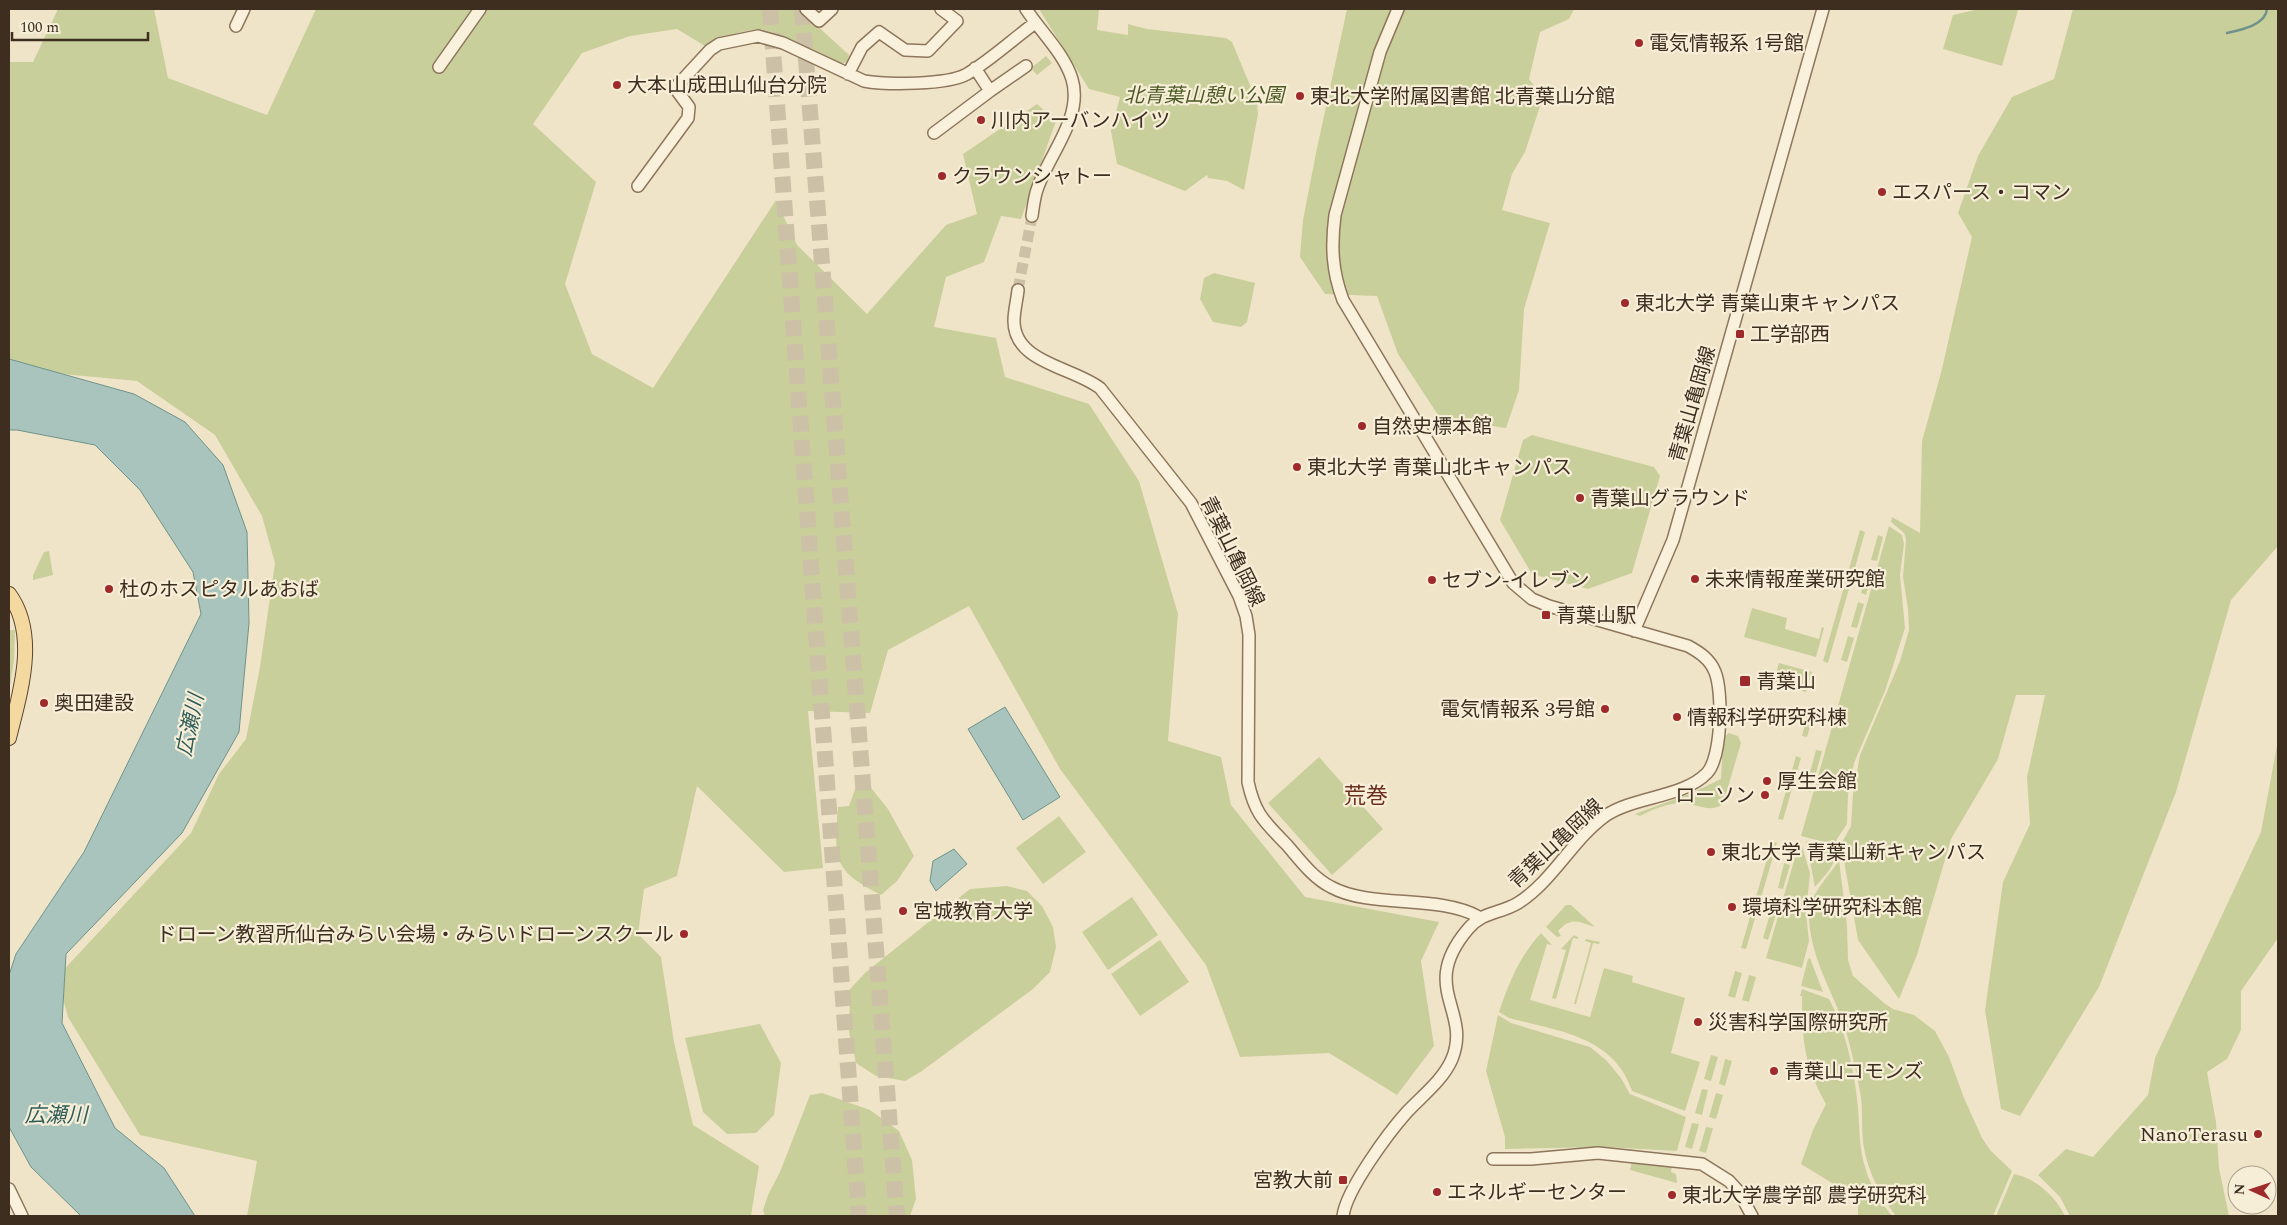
<svg xmlns="http://www.w3.org/2000/svg" width="2287" height="1225" viewBox="0 0 2287 1225" font-family="Spectral,'Noto Sans JP',serif">
	<style>
		.green { fill: #c9cf9b }
		.water { fill: #a9c4bc; stroke: #6f938a }
		.lines { fill: none; stroke-linecap: round; stroke-linejoin: round }
		.stream { stroke: #6f938a; stroke-width: 2.5 }
		.minor-tunnel { stroke: #ccc0a6; stroke-width: 11; stroke-dasharray: 11 5.5; stroke-linecap: butt }
		.highway-tunnel { stroke: #ccc0a6; stroke-width: 16; stroke-dasharray: 16 8; stroke-linecap: butt }
		.minor-casing { stroke: #8d765c; stroke-width: 14 }
		.major-casing { stroke: #5b4430; stroke-width: 16 }
		.minor { stroke: #faf1dc; stroke-width: 11 }
		.major { stroke: #f3d9a0; stroke-width: 14 }
		.poi-dot { fill: #9e2a2b; stroke: #f7eed8; stroke-width: 2 }
		.labels { text-anchor: middle; stroke-width: 4.5; stroke-linejoin: round; paint-order: stroke }
		.poi-label { font-size: 20px; fill: #3d2e20; stroke: #f7eed8; text-anchor: start }
		.park-label { font-size: 20px; font-style: italic; fill: #4d5a26; stroke: #f7eed8 }
		.street-label { font-size: 20px; fill: #3d2e20; stroke: #f7eed8 }
		.water-label { font-size: 21px; font-style: italic; fill: #2f5d5a; stroke: #f7eed8 }
		.quarter-label { font-size: 22px; fill: #6b2e1e; stroke: #f7eed8 }
	</style>
	<rect width="100%" height="100%" fill="#f0e4c8"/>
	<path class="green" d="M58 9H154L168 78 267 115 316 9H799L849 55 848 62 839 64C825 53 781 34 764 30 750 27 717 39 705 46L677 29 630 36 582 53 533 124 596 182 565 284 592 354 653 388 776 200 797 245 867 314 946 225 977 214 963 154 1037 104 1056 121 1021 219 1001 216 984 262 946 277 934 327 996 338 1005 377 1089 404 1139 481 1178 614 1168 741 1221 757 1231 805 1305 897 1439 922 1421 961 1434 1046 1397 1095 1329 1053 1240 1057 1206 965 1060 769 969 606 888 650 870 713 808 711 823 868 784 872 697 786 677 876 644 889 638 934 661 957 674 1042 693 1125 759 1166 751 1216H247L257 1161 140 1135 68 1017 57 977 191 833 219 774 246 739 260 667 275 563 262 516 215 435 137 381 9 369V62H33Z
		M1039 9H1099L1097 30 1128 35V24L1147 29 1226 38 1232 42 1257 102 1258 114 1244 190 1227 181 1208 178 1207 175 1185 191 1117 164 1111 131 1120 97 1089 89Z
		M1347 9H1574L1569 19 1540 32 1529 79 1543 97 1525 152 1512 174 1502 210 1550 223 1524 309 1519 390 1506 428 1440 418 1398 354 1377 296 1325 294 1300 257 1303 220 1316 153Z
		M1979 9 2018 10 2002 66 1943 49 1953 15Z
		M2073 9H2278V546L2231 600 2176 792 2099 987 2020 1116 2001 1109 1985 1010 2003 882 2030 824 2027 777 2045 695H2016L1998 759 1951 839 1917 955 1899 999 1858 940 1841 844 1851 826 1853 794 1860 755 1900 661 1909 630 1908 609 1903 577 1906 539 1904 533 1891 522 1892 517 1920 533 1922 441 1941 373 1972 237 1958 213 1978 156 2012 97 2054 79Z
		M1046 56 1052 63 1037 75 1031 68Z
		M1214 273 1255 283 1247 322 1241 327 1213 322 1200 299 1204 278Z
		M1532 435 1654 467 1660 476 1632 573 1588 589 1532 574 1500 520 1523 440Z
		M1889 526 1902 535 1904 544 1900 575 1905 628 1885 691 1854 763 1848 795 1847 824 1837 839 1836 845 1801 836Z
		M1860 530 1865 532 1828 663 1823 661Z
		M1878 535 1883 537 1877 561 1871 560Z
		M49 551 53 575 33 580V575L44 552Z
		M1868 569 1873 570 1866 595 1861 593Z
		M1858 602 1864 604 1857 628 1851 627Z
		M1752 608 1787 618 1785 629 1819 639 1822 627 1824 628 1816 657 1744 637Z
		M9 630H15L14 661 9 692Z
		M1848 636 1854 638 1847 662 1841 660Z
		M1779 663 1812 672 1806 692 1773 683Z
		M1809 708 1815 710 1807 737 1802 736Z
		M1729 733 1738 736 1741 743 1723 804C1708 815 1694 801 1677 803 1664 805 1651 810 1640 816L1635 814 1694 792 1721 779 1723 738Z
		M2278 740V938L2241 991V1030L2227 1059 2207 1072 2216 1122 2219 1168 2229 1216H2070L2060 1197 2038 1175 2066 1149 2093 1157 2148 1095 2155 1058 2261 832Z
		M1816 750 1822 751 1811 792 1805 791Z
		M1796 756 1801 758 1783 820 1778 819Z
		M1319 757 1383 829 1332 875 1268 803Z
		M856 787 872 789 888 809 914 856 897 881 881 895C832 870 834 859 838 807L849 806Z
		M1059 816 1086 852 1043 884 1016 848Z
		M1800 840 1810 873 1806 913 1809 941 1802 968 1766 958Z
		M1806 841 1836 850C1837 865 1824 876 1815 887Z
		M1772 842 1777 843 1746 949 1741 948Z
		M1839 860 1847 925 1848 960 1853 976 1884 1003 1893 1009 1914 1015 1935 1031 1949 1057 1964 1098 1982 1138 1991 1151 2012 1171 1993 1216H1896C1881 1197 1868 1172 1864 1148 1861 1131 1863 1115 1861 1098 1858 1078 1853 1058 1848 1039 1837 996 1810 962 1809 916 1809 894 1828 878 1839 860Z
		M1784 863 1790 865 1783 889 1778 888Z
		M1007 886 1027 891 1042 906 1053 927 1056 947 1050 972 1033 989 922 1071 905 1081 876 1076 856 1063 849 1032 850 989 866 972 970 889Z
		M1132 897 1158 935 1108 970 1082 932Z
		M1566 905H1571L1595 927C1578 922 1572 916 1558 931L1561 936 1557 937 1546 927Z
		M1770 914 1776 915 1768 940 1763 938Z
		M1541 933 1552 945 1547 944 1530 1000 1590 1017 1604 968 1633 976 1632 982 1685 998 1671 1053 1700 1062 1685 1111 1632 1091C1614 1036 1557 1031 1509 1018L1499 1012C1509 982 1520 956 1541 933Z
		M1574 935 1578 937V939L1573 938 1556 999 1552 998 1566 950 1561 949Z
		M1586 939 1600 942 1599 944 1593 943 1576 1004H1574L1591 943 1585 941Z
		M1160 940 1189 982 1140 1016 1111 974Z
		M1810 958 1823 992 1801 986 1808 959Z
		M1735 971 1742 973 1735 998 1728 996Z
		M1749 975 1756 977 1749 1002 1742 1000Z
		M1802 989 1829 999C1845 1029 1853 1065 1857 1098 1860 1122 1858 1147 1866 1170 1871 1187 1881 1202 1892 1216H1858V1199L1801 1164 1813 1130 1826 1104C1804 1064 1802 1041 1802 996H1800Z
		M1498 1015 1511 1023 1590 1047 1606 1060 1621 1078 1630 1094 1686 1117 1677 1151 1605 1147 1505 1149V1137L1486 1071Z
		M760 1024 781 1063 774 1115 756 1133 727 1134 703 1112 685 1038Z
		M1711 1055 1718 1057 1711 1081 1704 1079Z
		M1725 1059 1732 1061 1725 1086 1719 1084Z
		M1702 1089 1708 1090 1702 1115 1695 1113Z
		M822 1093 870 1110 899 1131 912 1160 916 1199 910 1216H765L763 1210 768 1195 780 1172 810 1095Z
		M1716 1093 1723 1095 1716 1119 1709 1117Z
		M1692 1123 1699 1124 1692 1149 1685 1147Z
		M1706 1127 1713 1128 1706 1153 1699 1151Z
		M1632 1161 1672 1166 1671 1172 1676 1174 1677 1183 1630 1170Z
		M2014 1174C2036 1178 2056 1197 2065 1216H1996Z"/>
	<path class="water" d="M9 359 134 394 185 422 223 465 247 532 249 623 239 732 182 833 66 954 62 1023 115 1128 164 1168 195 1216H81L31 1167 9 1127V975L16 954 84 852 201 614 193 572 140 490 95 445 17 430H9Z
		M1005 707 1060 797 1023 820 968 729Z
		M954 849 967 864 936 891 930 881 933 861Z"/>
	<g class="lines">
		<path class="stream" d="M2227 33C2240 30 2266 25 2267 9"/>
		<path class="minor-tunnel" d="M1018 290 1032 216"/>
		<path class="highway-tunnel" d="M770 9 859 1216
			M802 9 897 1216"/>
		<defs>
			<path id="minor" d="M806 9 819 21 832 9
				M1026 9C1040 31 1064 53 1072 79 1084 119 1046 157 1036 193 1034 201 1033 208 1032 216
				M236 26 244 9
				M439 67 480 9
				M975 68 990 91 1026 66
				M848 74 862 47 879 32 905 50 928 51 957 21 941 9
				M934 133 990 91
				M638 186 688 118 689 107 675 88 710 50 719 44 758 36 783 43 864 81C886 85 948 85 967 74 991 60 1013 39 1035 23
				M1018 290C1017 300 1014 311 1014 321 1014 363 1073 367 1100 388L1191 503 1239 596 1246 616 1249 635 1248 782C1255 815 1265 822 1287 845 1300 860 1313 878 1331 887 1371 909 1438 894 1479 917
				M1634 631 1673 540 1823 9
				M1493 1159H1531L1598 1153 1702 1164 1729 1181 1739 1192 1752 1216
				M9 1189 22 1216
				M1343 1216C1346 1190 1389 1132 1407 1112 1422 1096 1443 1080 1452 1059 1472 1010 1418 988 1468 929 1483 911 1500 914 1518 903 1553 881 1572 840 1605 816 1634 796 1683 798 1707 773 1722 757 1723 691 1715 672 1710 659 1699 652 1688 646L1549 606 1532 599 1513 583 1343 300C1332 271 1331 246 1335 215L1380 52 1398 9"/>
			<path id="major" d="M9 594C39 635 20 693 9 738"/>
		</defs>
		<use href="#minor" class="minor-casing"/>
		<use href="#major" class="major-casing"/>
		<use href="#minor" class="minor"/>
		<use href="#major" class="major"/>
	</g>
	<g class="poi-dot">
		<circle cx="1639" cy="43" r="5"/>
		<circle cx="617" cy="85" r="5"/>
		<circle cx="1300" cy="96" r="5"/>
		<circle cx="981" cy="120" r="5"/>
		<circle cx="942" cy="176" r="5"/>
		<circle cx="1882" cy="192" r="5"/>
		<circle cx="1625" cy="303" r="5"/>
		<rect x="1735" y="329" width="10" height="10" rx="2.5"/>
		<circle cx="1362" cy="426" r="5"/>
		<circle cx="1297" cy="467" r="5"/>
		<circle cx="1580" cy="498" r="5"/>
		<circle cx="1695" cy="579" r="5"/>
		<circle cx="1432" cy="580" r="5"/>
		<circle cx="109" cy="589" r="5"/>
		<rect x="1541" y="610" width="10" height="10" rx="2.5"/>
		<rect x="1739" y="675" width="12" height="12" rx="2.5"/>
		<circle cx="44" cy="703" r="5"/>
		<circle cx="1605" cy="709" r="5"/>
		<circle cx="1677" cy="717" r="5"/>
		<circle cx="1767" cy="781" r="5"/>
		<circle cx="1765" cy="795" r="5"/>
		<circle cx="1711" cy="852" r="5"/>
		<circle cx="1732" cy="907" r="5"/>
		<circle cx="903" cy="911" r="5"/>
		<circle cx="684" cy="934" r="5"/>
		<circle cx="1698" cy="1022" r="5"/>
		<circle cx="1774" cy="1071" r="5"/>
		<circle cx="2258" cy="1134" r="5"/>
		<rect x="1338" y="1175" width="10" height="10" rx="2.5"/>
		<circle cx="1437" cy="1192" r="5"/>
		<circle cx="1672" cy="1195" r="5"/>
	</g>
	<g class="labels">
		<g class="poi-label">
			<text x="1649" y="50">電気情報系 1号館</text>
			<text x="627" y="92">大本山成田山仙台分院</text>
			<text x="1310" y="103">東北大学附属図書館 北青葉山分館</text>
			<text x="991" y="127">川内アーバンハイツ</text>
			<text x="952" y="183">クラウンシャトー</text>
			<text x="1892" y="199">エスパース・コマン</text>
			<text x="1635" y="310">東北大学 青葉山東キャンパス</text>
			<text x="1750" y="341">工学部西</text>
			<text x="1372" y="433">自然史標本館</text>
			<text x="1307" y="474">東北大学 青葉山北キャンパス</text>
			<text x="1590" y="505">青葉山グラウンド</text>
			<text x="1705" y="586">未来情報産業研究館</text>
			<text x="1442" y="587">セブン-イレブン</text>
			<text x="119" y="596">杜のホスピタルあおば</text>
			<text x="1556" y="622">青葉山駅</text>
			<text x="1756" y="688">青葉山</text>
			<text x="54" y="710">奥田建設</text>
			<text x="1595" y="716" text-anchor="end">電気情報系 3号館</text>
			<text x="1687" y="724">情報科学研究科棟</text>
			<text x="1777" y="788">厚生会館</text>
			<text x="1755" y="802" text-anchor="end">ローソン</text>
			<text x="1721" y="859">東北大学 青葉山新キャンパス</text>
			<text x="1742" y="914">環境科学研究科本館</text>
			<text x="913" y="918">宮城教育大学</text>
			<text x="674" y="941" text-anchor="end">ドローン教習所仙台みらい会場・みらいドローンスクール</text>
			<text x="1708" y="1029">災害科学国際研究所</text>
			<text x="1784" y="1078">青葉山コモンズ</text>
			<text x="2248" y="1141" text-anchor="end">NanoTerasu</text>
			<text x="1333" y="1187" text-anchor="end">宮教大前</text>
			<text x="1447" y="1199">エネルギーセンター</text>
			<text x="1682" y="1202">東北大学農学部 農学研究科</text>
		</g>
		<g class="park-label">
			<text x="1204" y="102">北青葉山憩い公園</text>
		</g>
		<g class="street-label">
			<text transform="translate(1692 404) rotate(-74)" y="7">青葉山亀岡線</text>
			<text transform="translate(1233 551) rotate(64)" y="7">青葉山亀岡線</text>
			<text transform="translate(1555 843) rotate(-43)" y="7">青葉山亀岡線</text>
		</g>
		<g class="water-label">
			<text transform="translate(190 725) rotate(-78)" y="7">広瀬川</text>
			<text x="56" y="1122">広瀬川</text>
		</g>
		<g class="quarter-label">
			<text x="1366" y="803">荒巻</text>
		</g>
	</g>
	<rect width="2287" height="1225" fill="none" stroke="#3d2e20" stroke-width="20"/>
	<g transform="translate(2252 1190) rotate(273)"><circle r="24" fill="#f7eed8" stroke="#ada18e"/>
	<path d="M0-4L9 19L0 12L-9 19Z" fill="#9e2a2b"/>
	<text y="-8" font-size="14" font-weight="bold" text-anchor="middle" fill="#3d2e20">N</text>
	</g>
	<path d="M12 32v8h136v-8" fill="none" stroke="#3d2e20" stroke-width="2.5"/>
	<text x="20" y="32" font-size="15" fill="#3d2e20" stroke="#f7eed8" stroke-width="4" paint-order="stroke">100 m</text>
</svg>
